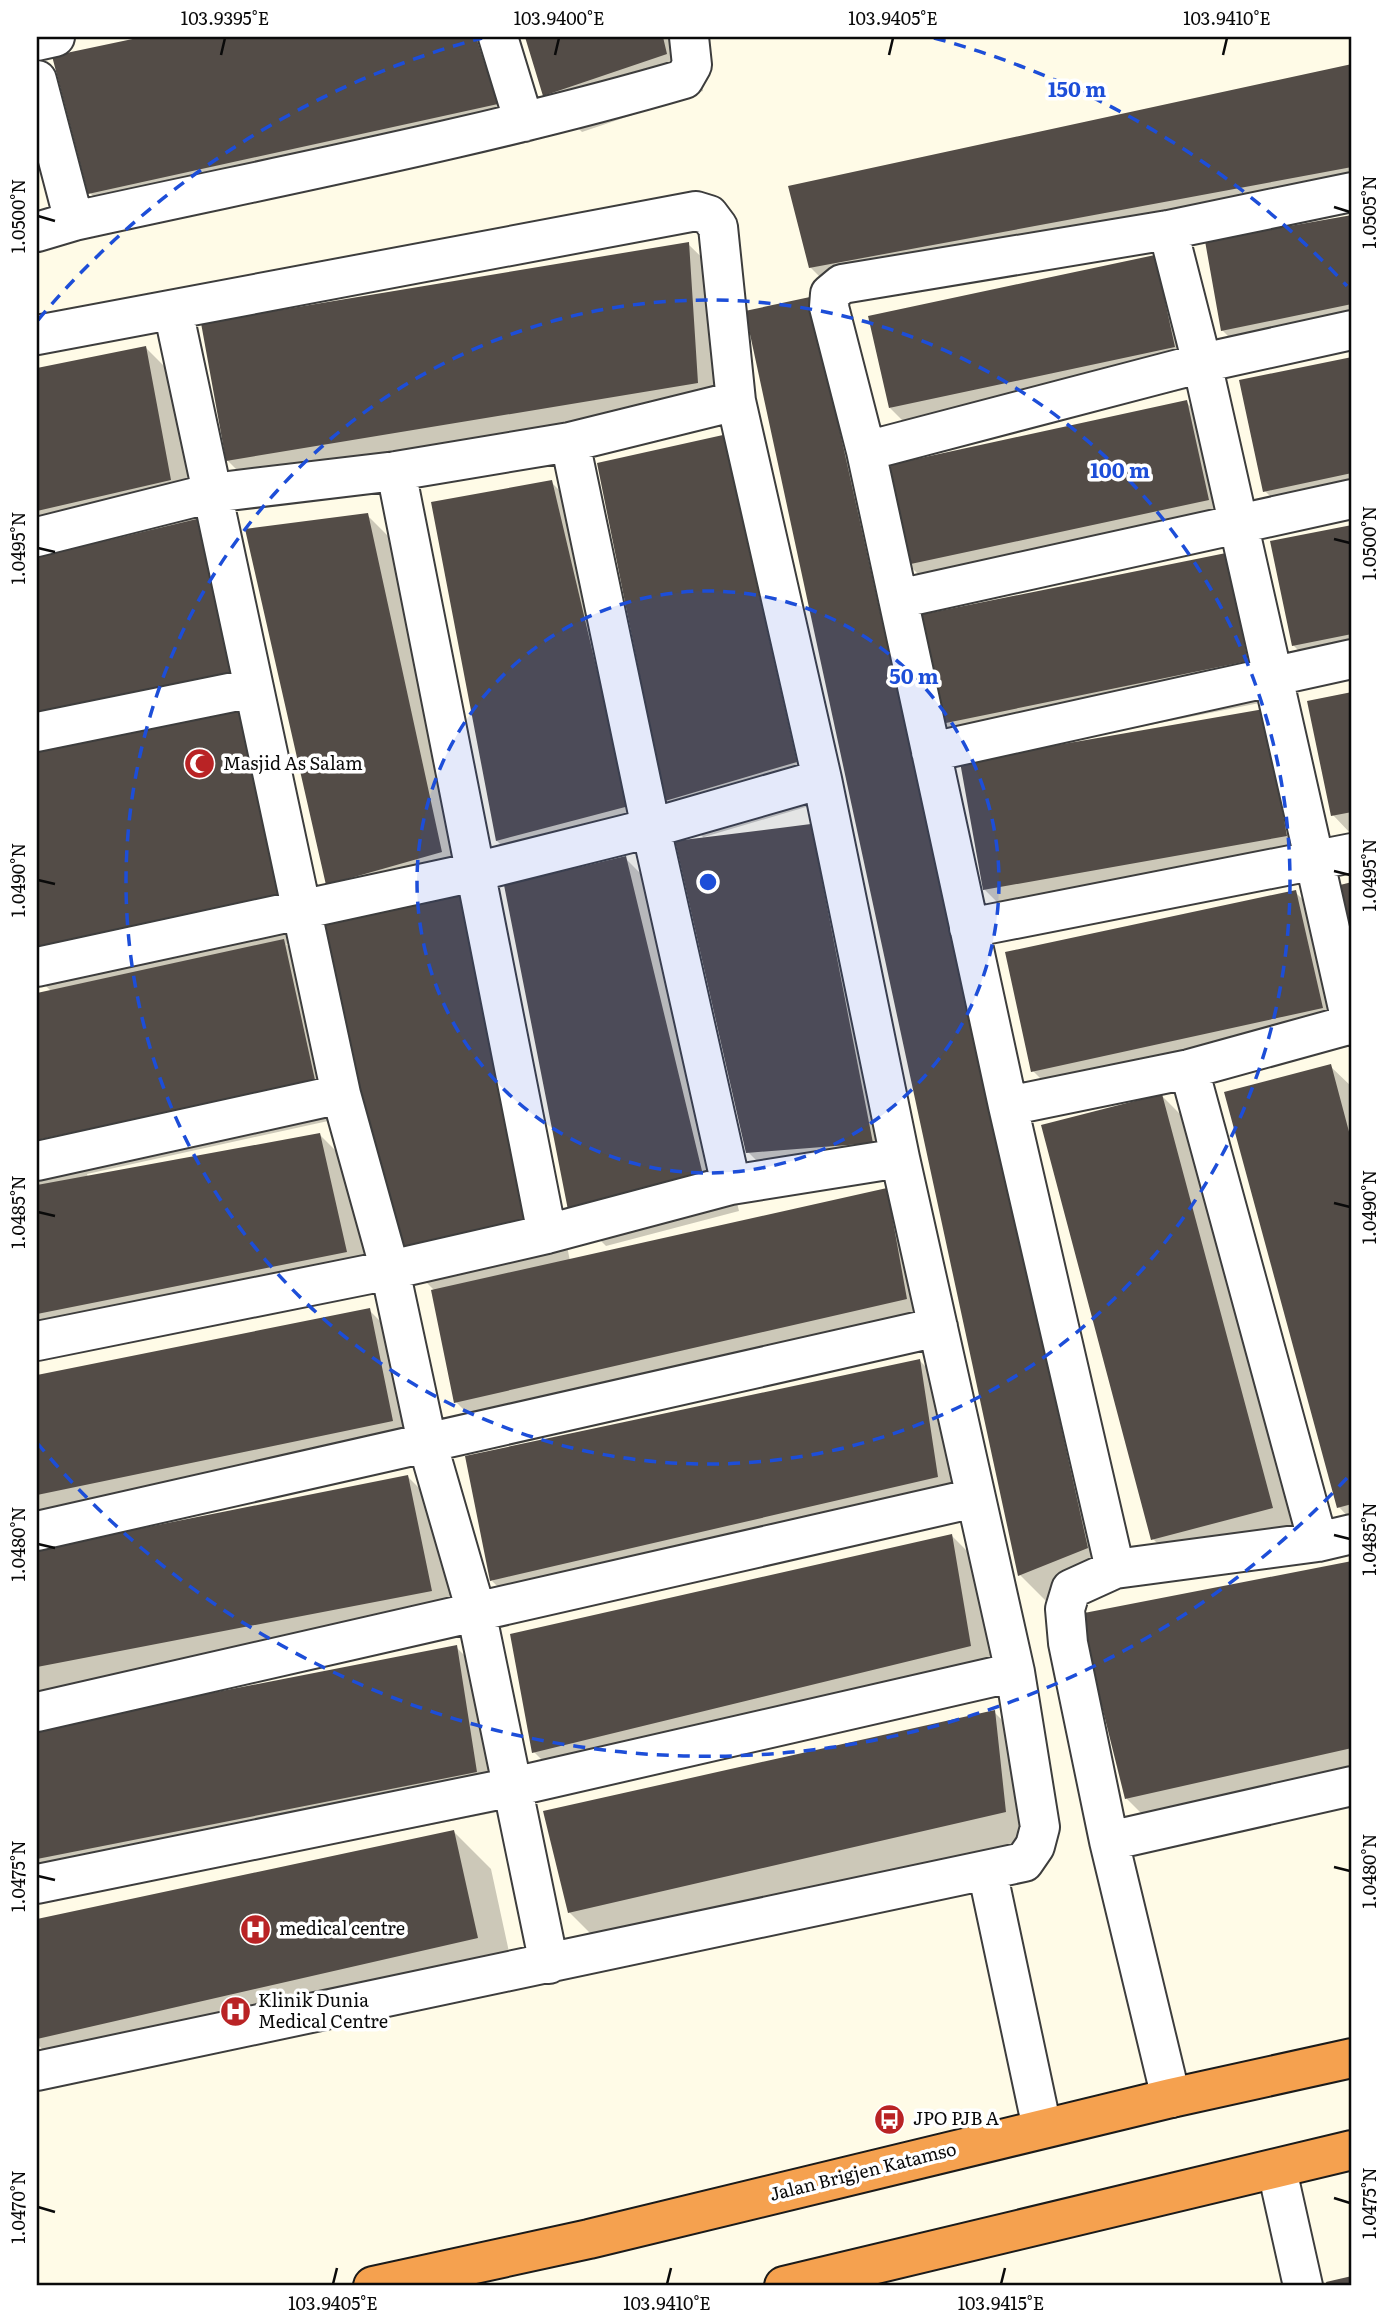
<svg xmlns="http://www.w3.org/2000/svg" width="1389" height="2323" viewBox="0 0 1389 2323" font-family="Literata,serif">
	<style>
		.shadow { fill: #0003 }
		.building { fill: #534c47 }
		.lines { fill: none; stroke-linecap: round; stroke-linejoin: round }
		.street-casing { stroke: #3d3d3d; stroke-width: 42 }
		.highway-casing { stroke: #1b1b1b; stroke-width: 42 }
		.street { stroke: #fff; stroke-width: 38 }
		.highway { stroke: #f5a14f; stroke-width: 38 }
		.ticks { fill: none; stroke: #0a0a0a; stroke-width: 2.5 }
		.ring { fill: none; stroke: #1d4ed8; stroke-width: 3.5; stroke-dasharray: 12 9 }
		.labels { text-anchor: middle; stroke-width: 7; stroke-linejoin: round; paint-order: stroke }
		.poi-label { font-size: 18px; fill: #0a0a0a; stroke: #fff; text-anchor: start }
		.street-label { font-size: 18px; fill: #0a0a0a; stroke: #fff }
		.centre { fill: #1d4ed8; stroke: #fff; stroke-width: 3.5 }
		.ring-label { font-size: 21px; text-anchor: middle; font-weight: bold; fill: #1d4ed8; stroke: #fff; stroke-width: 7; stroke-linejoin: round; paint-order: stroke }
		.neatline { fill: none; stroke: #0a0a0a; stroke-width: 2.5 }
		.ticks-label { font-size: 18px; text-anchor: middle; fill: #0a0a0a }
	</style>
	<rect width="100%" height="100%" fill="#fffbe7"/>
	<path class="shadow" d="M151 37H500L534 141 127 230 90 193 54 57Z
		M526 37H691L703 91 582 132 545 95Z
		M1352 66V210L847 304 810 267 790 187Z
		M1352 217V348L1259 367 1222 330 1207 242Z
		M688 244 725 280 734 420 264 497 227 460Z
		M1154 257 1211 384 927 445 890 408Z
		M809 299 1124 1585 1057 1612 1020 1575Z
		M146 348 183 385 207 516 195 519 234 558 321 937 286 944 320 978 351 1116 87 1174 88 1177 320 1135 357 1172 383 1289 37 1357V995L52 992 37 977V370Z
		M1352 359V517L1302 528 1265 491 1241 382Z
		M1186 402 1223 439 1245 536 945 601 908 564Z
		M723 437 760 474 833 799 704 837 705 839 811 826 848 863 909 1180 785 1189 748 1152 705 839 666 800Z
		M551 482 588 519 665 843 579 866 580 869 625 858 662 895 739 1211 606 1246 569 1209 536 879 497 841Z
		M367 515 404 552 504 928 570 1261 886 1190 923 1227 943 1336 493 1439 456 1402 435 1291 403 1259 327 884Z
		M1352 527V678L1330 682 1293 645 1272 543Z
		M1225 555 1284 698 1075 740V744L1263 711 1323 873 1021 926 984 889 980 760 943 723Z
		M1352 694V835L1333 815 1309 703Z
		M1295 892 1332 928 1352 1017V1046L1070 1108 1033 1071Z
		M1330 1066 1352 1087V1521L1339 1507Z
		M1162 1096 1199 1133 1309 1545 1190 1576 1153 1539Z
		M369 1310 406 1347 429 1458 37 1539V1377Z
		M920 1361 957 1398 974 1514 529 1617 492 1581Z
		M407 1476 444 1513 468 1628 37 1710V1551Z
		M952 1536 989 1573 1007 1683 571 1789 534 1752Z
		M1352 1563V1793L1164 1836 1127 1799 1081 1615Z
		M456 1647 493 1684 513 1809 58 1898 37 1877V1729Z
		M994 1712 1031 1749 1042 1848 607 1950 570 1913 545 1812Z
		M454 1832 491 1869 514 1975 69 2076 37 2044V1921Z"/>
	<path class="building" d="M142 37H476L498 104 88 194 52 56Z
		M525 37H663L667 54 543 96Z
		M1352 64V167L809 268 788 186Z
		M1352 215V304L1221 331 1205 241Z
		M689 242 698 383 226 461 201 323Z
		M1155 255 1175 347 889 408 868 316Z
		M810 297 1088 1548 1018 1576 745 311Z
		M146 346 171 480 37 511V368Z
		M1352 357V473L1263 492 1239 380Z
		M1187 400 1209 500 906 565 884 466Z
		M723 435 797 762 665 801 597 463Z
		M552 480 629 806 496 841 431 502Z
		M368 513 442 852 326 885 245 529Z
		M197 519 231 677 37 715V557Z
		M1352 525V634L1292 646 1270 541Z
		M1226 553 1248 661 941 724 919 615Z
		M1352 692V812L1331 816 1307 701Z
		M243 702 285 900 37 949V746Z
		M1264 709 1287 836 983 890 960 762Z
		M811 824 873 1143 746 1153 675 841Z
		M626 856 703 1175 568 1210 504 885Z
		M1352 882V936H1351L1340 885Z
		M467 889 535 1225 401 1260 319 922Z
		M1296 890 1323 1008 1031 1072 1005 952Z
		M284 939 315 1080 37 1140V993Z
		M1331 1064 1352 1143V1504L1337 1508 1224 1092Z
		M1162 1094 1273 1508 1151 1540 1041 1125Z
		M320 1133 347 1252 37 1314V1185Z
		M887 1188 907 1299 454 1403 431 1290Z
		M370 1308 393 1421 37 1495V1375Z
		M920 1359 938 1477 490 1581 465 1456Z
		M408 1475 432 1591 37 1667V1549Z
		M952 1534 971 1646 532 1753 510 1634Z
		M1352 1561V1748L1125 1799 1079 1614Z
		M457 1645 477 1772 37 1859V1727Z
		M995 1710 1006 1812 568 1913 543 1811Z
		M454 1830 478 1938 37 2039V1919Z
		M1352 2276V2286H1327L1326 2282Z"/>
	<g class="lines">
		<defs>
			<path id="street" d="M498 37 524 122
				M37 41 55 37
				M37 80 74 221
				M1168 230 1202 363 1352 1026
				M37 232 74 221C278 176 485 137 684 79L692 65 689 37
				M173 310 341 1094 390 1270 427 1442 476 1611 549 1964
				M37 335 696 211 709 215 718 227 736 401 822 779 900 1158 1015 1672 1040 1827 1035 1846 1024 1862 37 2071
				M570 442 651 828 731 1185
				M866 451 1202 363 1352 330
				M396 471 547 1234
				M37 537 212 493 396 471 570 442 736 401
				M898 599 1352 499
				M37 732 253 688
				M931 752 1352 659
				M969 928 1352 853
				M37 967 475 872 651 828 822 779
				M1189 1069 1318 1542
				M1008 1106 1189 1069 1352 1024
				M37 1161 341 1094
				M37 1341 390 1270 547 1234 731 1185 900 1158
				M37 1531 938 1327
				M1115 1569 1008 1106 866 451 829 307 830 294 842 284 1168 230 1352 192
				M37 1712 975 1498
				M1109 1841 1352 1786
				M987 1870 1042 2128
				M37 1884 513 1787 1015 1672
				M1171 2098 1109 1841 1068 1643 1065 1609 1071 1589 1115 1569 1318 1542 1352 1534
				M1277 2170 1303 2286"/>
			<path id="highway" d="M373 2286 589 2239 1171 2098 1352 2058
				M784 2286 1352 2150"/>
		</defs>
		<use href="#street" class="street-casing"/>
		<use href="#highway" class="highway-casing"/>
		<use href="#street" class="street"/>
		<use href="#highway" class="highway"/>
	</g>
	<path class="ticks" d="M221 55 225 38M555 55 559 38M889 55 893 38M1223 55 1227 38M1334 207 1350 212M38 216 55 221M1334 539 1350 543M38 548 55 552M1334 871 1350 875M38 880 55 884M1334 1203 1350 1207M38 1212 55 1216M1334 1535 1350 1539M38 1544 55 1548M1334 1867 1350 1871M38 1876 55 1880M1334 2198 1350 2203M38 2207 55 2212M333 2284 337 2268M667 2284 671 2268M1001 2284 1005 2268"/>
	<circle cx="708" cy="882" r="291" fill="#1d4ed8" fill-opacity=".12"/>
	<g class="ring">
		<circle cx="708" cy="882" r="291"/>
		<circle cx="708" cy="882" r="582"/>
		<path d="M1347 1478A874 874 0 0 1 38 1444M38 320A874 874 0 0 1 482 38M934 38A874 874 0 0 1 1347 286"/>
	</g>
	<defs>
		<symbol id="mosque-disc" viewBox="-11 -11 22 22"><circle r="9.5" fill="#b92325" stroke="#fff"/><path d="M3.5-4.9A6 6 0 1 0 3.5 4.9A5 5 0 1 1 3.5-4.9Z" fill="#fff"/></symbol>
		<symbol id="hospital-disc" viewBox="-11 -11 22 22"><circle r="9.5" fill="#b92325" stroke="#fff"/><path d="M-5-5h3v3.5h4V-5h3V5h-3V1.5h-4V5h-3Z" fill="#fff"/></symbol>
		<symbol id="bus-disc" viewBox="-11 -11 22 22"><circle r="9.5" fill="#b92325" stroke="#fff"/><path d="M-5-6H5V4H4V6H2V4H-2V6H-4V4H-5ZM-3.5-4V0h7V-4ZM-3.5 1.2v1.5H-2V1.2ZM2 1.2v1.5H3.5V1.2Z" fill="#fff"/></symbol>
	</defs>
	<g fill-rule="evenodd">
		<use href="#mosque-disc" x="182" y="746" width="35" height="35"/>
		<use href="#hospital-disc" x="238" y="1912" width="35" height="35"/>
		<use href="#hospital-disc" x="218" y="1994" width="35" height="35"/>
		<use href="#bus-disc" x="872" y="2102" width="35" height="35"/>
	</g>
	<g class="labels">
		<g class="poi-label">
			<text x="223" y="770">Masjid As Salam</text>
			<text x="279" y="1935">medical centre</text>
			<text x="258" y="2007">Klinik Dunia<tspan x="258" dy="21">Medical Centre</tspan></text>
			<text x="913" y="2125">JPO PJB A</text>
		</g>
		<g class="street-label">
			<text transform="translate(863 2172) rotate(-14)" y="6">Jalan Brigjen Katamso</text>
		</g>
	</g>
	<circle cx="708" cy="882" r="10" class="centre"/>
	<g class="ring-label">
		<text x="1077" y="97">150 m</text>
		<text x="1120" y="478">100 m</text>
		<text x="914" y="684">50 m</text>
	</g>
	<rect width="1389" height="2323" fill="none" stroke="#ffffff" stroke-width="77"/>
	<rect x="38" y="38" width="1312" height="2246" class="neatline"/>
	<g class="ticks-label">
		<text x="225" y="25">103.9395°E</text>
		<text x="559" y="25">103.9400°E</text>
		<text x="893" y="25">103.9405°E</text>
		<text x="1227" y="25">103.9410°E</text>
		<text transform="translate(1370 212) rotate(-90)" y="6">1.0505°N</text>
		<text transform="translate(19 216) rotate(-90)" y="6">1.0500°N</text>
		<text transform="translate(1370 543) rotate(-90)" y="6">1.0500°N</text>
		<text transform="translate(19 548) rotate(-90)" y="6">1.0495°N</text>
		<text transform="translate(1370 875) rotate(-90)" y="6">1.0495°N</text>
		<text transform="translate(19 880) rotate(-90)" y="6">1.0490°N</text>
		<text transform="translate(1370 1207) rotate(-90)" y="6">1.0490°N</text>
		<text transform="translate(19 1212) rotate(-90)" y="6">1.0485°N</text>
		<text transform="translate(1370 1539) rotate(-90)" y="6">1.0485°N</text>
		<text transform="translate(19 1544) rotate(-90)" y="6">1.0480°N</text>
		<text transform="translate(1370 1871) rotate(-90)" y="6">1.0480°N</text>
		<text transform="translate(19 1876) rotate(-90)" y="6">1.0475°N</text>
		<text transform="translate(1370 2203) rotate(-90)" y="6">1.0475°N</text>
		<text transform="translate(19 2207) rotate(-90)" y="6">1.0470°N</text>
		<text x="333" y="2310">103.9405°E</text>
		<text x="667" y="2310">103.9410°E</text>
		<text x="1001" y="2310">103.9415°E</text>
	</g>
</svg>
